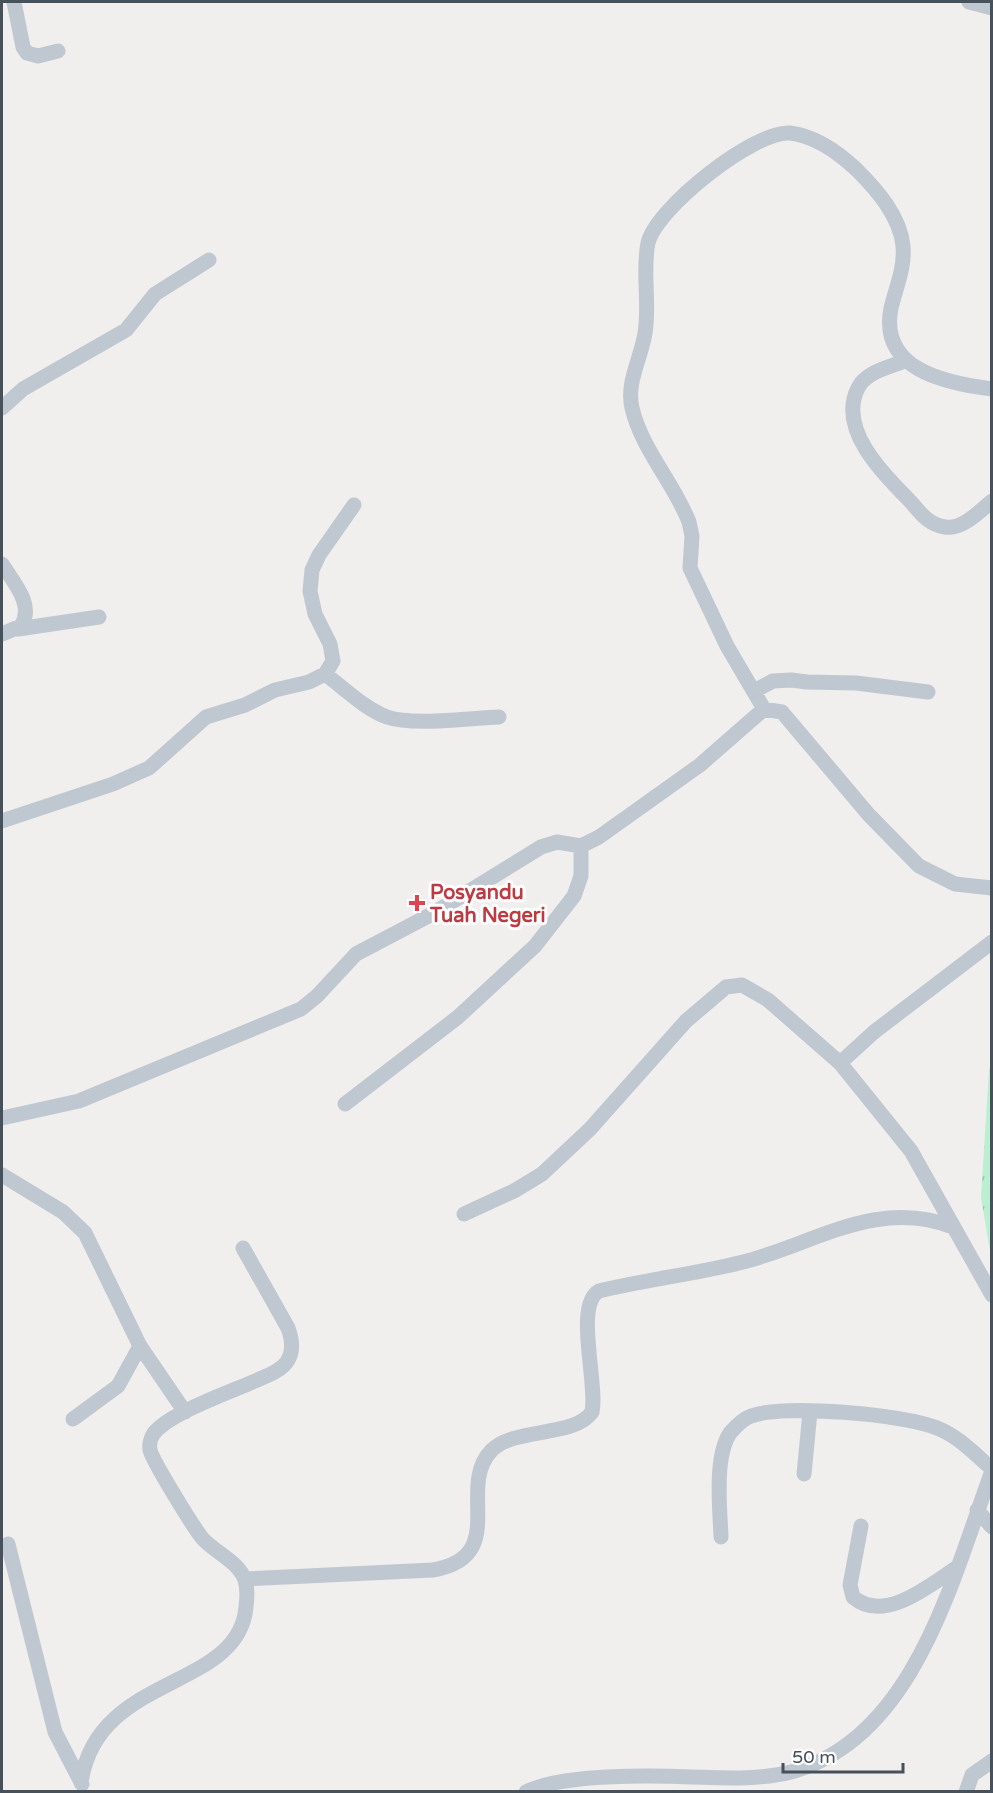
<svg xmlns="http://www.w3.org/2000/svg" width="993" height="1793" viewBox="0 0 993 1793" font-family="'Varela Round',sans-serif">
	<style>
		.grass { fill: url(#grass-tufts) }
		.lines { fill: none; stroke-linecap: round; stroke-linejoin: round }
		.minor { stroke: #bfc8d0; stroke-width: 15 }
		.health-dot { fill: #e0444e; stroke: #fff; stroke-width: 2 }
		.labels { text-anchor: middle; stroke-width: 6; stroke-linejoin: round; paint-order: stroke }
		.health-label { font-size: 20px; font-weight: bold; fill: #be3a42; stroke: #fff; text-anchor: start }
	</style>
	<defs>
		<pattern id="grass-tufts" width="24" height="20" patternUnits="userSpaceOnUse" patternTransform="scale(1.5)"><rect width="24" height="20" fill="#bcefd1"/><path d="M3 7l-1-3M5 7V3M7 7l1-3M15 17l-1-3M17 17v-4M19 17l1-3" fill="none" stroke="#9bc4ad"/></pattern>
	</defs>
	<rect width="100%" height="100%" fill="#f1eeee"/>
	<path class="grass" d="M991 1064V1257L981 1197 989 1070Z"/>
	<g class="lines">
		<path class="minor" d="M14 2 23 47 27 53 38 56 58 51
			M969 2 992 8
			M905 361C889 367 866 372 858 388 837 429 884 475 910 501 921 513 927 524 945 527 962 530 980 511 992 501
			M2 408 23 389 126 330 155 294 209 260
			M2 564C13 582 35 605 21 626L2 634
			M18 629 99 617
			M325 674C344 688 365 709 387 717 413 726 470 718 499 717
			M754 691 773 681 791 680 807 682 856 683 928 692
			M764 709 727 646 690 568 692 536 689 522C674 483 642 450 632 408 626 382 641 359 645 333 650 303 642 272 648 243 656 208 755 130 790 133 816 136 839 153 857 170 877 190 900 216 903 246 905 268 896 287 891 308 879 369 944 383 992 389
			M2 821 113 784 149 768 206 717 245 705 275 690 309 682 325 674 333 661 330 644 315 614 310 591 312 570 319 555 354 505
			M840 1063 874 1032 992 942
			M345 1104 458 1017 535 946 574 896 581 876V846
			M2 1118 79 1101 301 1009 317 996 356 954 434 913 541 847 557 842 581 846 599 837 700 765 764 709 782 712 869 815 919 866 955 884 992 888
			M2 1175 63 1212 85 1233 140 1346 185 1412
			M464 1214 514 1191 542 1174 590 1129 686 1021 726 987 742 985 768 1000 840 1063 911 1151 992 1295
			M73 1419 118 1386 140 1346
			M804 1474 810 1412
			M977 1510 992 1527
			M861 1526 850 1585 853 1597C884 1624 930 1585 956 1568
			M721 1537C720 1509 714 1457 730 1433 736 1426 743 1419 751 1416 784 1404 904 1414 937 1428 958 1436 975 1454 992 1469
			M8 1544 55 1732 82 1784
			M245 1579 433 1570C510 1557 456 1488 491 1451 513 1427 574 1438 592 1412 598 1384 574 1305 599 1291 648 1279 698 1274 747 1261 817 1242 879 1198 953 1227
			M81 1783C96 1673 239 1691 246 1607 247 1599 248 1589 245 1580 239 1562 216 1553 203 1539 195 1530 152 1460 150 1450 149 1444 151 1437 154 1433 170 1413 230 1392 255 1381 266 1376 279 1372 286 1363 294 1353 292 1339 288 1328L243 1248
			M526 1792C561 1774 651 1775 692 1777 725 1778 759 1780 791 1772 915 1739 953 1576 992 1471
			M966 1792 972 1775 992 1761"/>
	</g>
	<path class="health-dot" d="M414 894h6v6h6v6h-6v6h-6v-6h-6v-6h6z"/>
	<g class="labels">
		<g class="health-label">
			<text x="430" y="899">Posyandu<tspan x="430" dy="23">Tuah Negeri</tspan></text>
		</g>
	</g>
	<rect width="993" height="1793" fill="none" stroke="#46515c" stroke-width="6"/>
	<path d="M783 1763v9h120v-9" fill="none" stroke="#46515c" stroke-width="3"/>
	<text x="792" y="1763" font-size="18" fill="#46515c" stroke="#ffffff" stroke-width="4.5" paint-order="stroke">50 m</text>
</svg>
